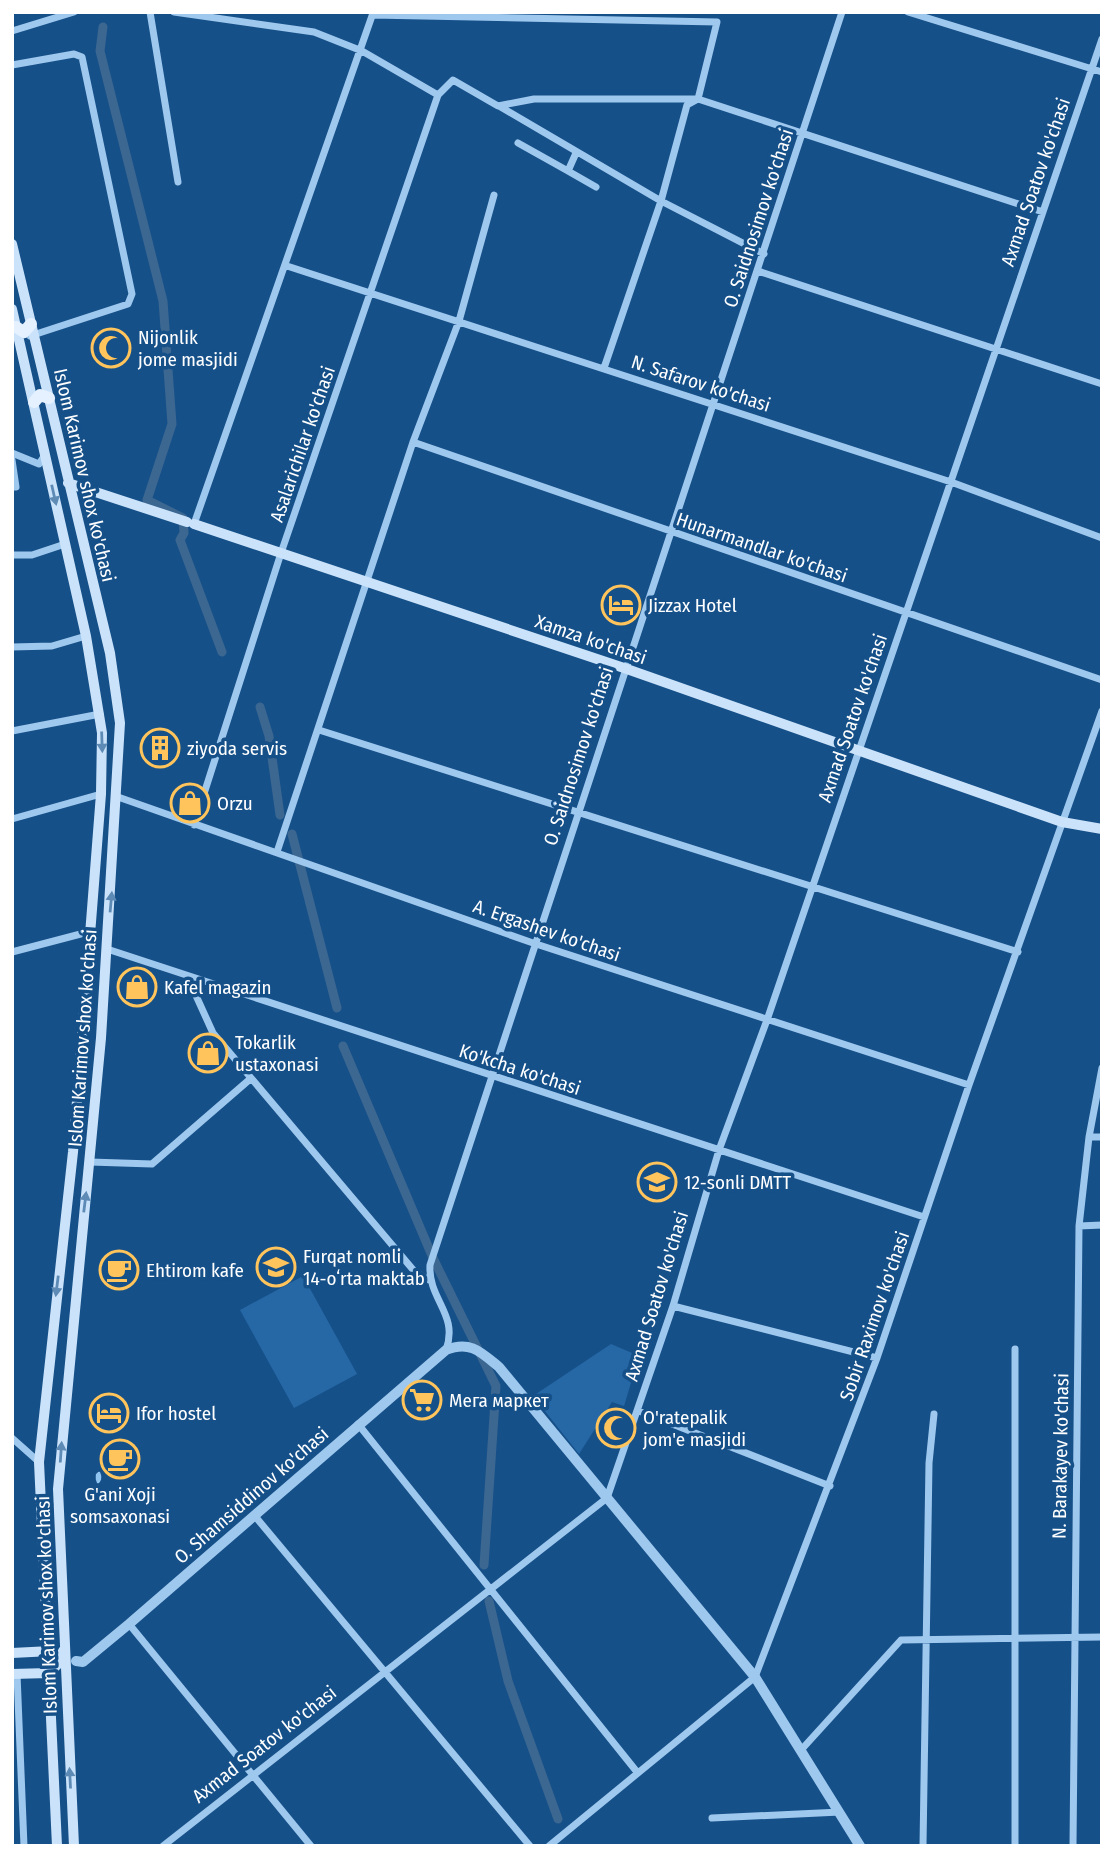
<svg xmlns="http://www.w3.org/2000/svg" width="1114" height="1858" viewBox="0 0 1114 1858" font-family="'Fira Sans Condensed',sans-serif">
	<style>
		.green { fill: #2668a6 }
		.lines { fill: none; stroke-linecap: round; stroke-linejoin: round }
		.stream { stroke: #90c4f1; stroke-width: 2.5 }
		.canal { stroke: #3c6791; stroke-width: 9 }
		.minor { stroke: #9ec8ee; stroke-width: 7 }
		.tertiary { stroke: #9ec8ee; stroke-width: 10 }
		.secondary { stroke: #cbe3fa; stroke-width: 10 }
		.primary { stroke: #e5f1ff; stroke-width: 12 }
		.oneway { fill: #5e8bb6 }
		.labels { text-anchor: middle; stroke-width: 7; stroke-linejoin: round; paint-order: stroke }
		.street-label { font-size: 19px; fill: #fff; stroke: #165089 }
		.poi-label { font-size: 19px; fill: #fff; stroke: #165089; text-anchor: start }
	</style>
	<rect width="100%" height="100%" fill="#165089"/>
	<path class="green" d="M303 1276 357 1374 294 1408 240 1310Z
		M611 1344 639 1356 624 1406 612 1402 579 1454 533 1396Z"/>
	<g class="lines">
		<path class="stream" d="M99 1473 100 1476 97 1475Z
			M97 1476H100V1478L97 1479Z
			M97 1479H100L99 1481 98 1482Z"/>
		<path class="canal" d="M103 27 100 51 163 301 172 424 147 500 183 518 184 533 180 540 222 652
			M260 707 269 736 280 815
			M292 834 337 1008
			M343 1046 433 1258 496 1386 484 1565
			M489 1601 508 1681 558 1819"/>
		<path class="minor" d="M150 12 178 182
			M174 12 314 32 362 51 438 95
			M908 12 1102 72
			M373 15 717 22 698 99 687 105 661 201 604 368
			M12 31 74 12
			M12 65 74 54 82 57 132 294 128 304 30 336
			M499 106 661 201 764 254
			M518 143 568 171 576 153
			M568 171 596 187
			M287 266 951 482 1102 538
			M758 271 1102 384
			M413 442 1102 680
			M12 453 39 464 45 455
			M12 460 16 487H12
			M194 524 373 13
			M12 555H32L65 544
			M12 647 52 646 86 636
			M319 730 1018 952
			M12 731 100 714
			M118 797 533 943 969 1085
			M12 819 101 794
			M194 825 281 553 438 95 453 80 498 106 534 99H698L1043 212
			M277 852 413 442 459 321 494 195
			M107 949 924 1217
			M12 952 92 931
			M188 978 213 1033 415 1272 429 1280
			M1089 1137H1102
			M90 1162 152 1164 249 1080
			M1079 1226 1102 1225
			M673 1306 877 1358
			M446 1350C459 1314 428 1300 430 1265 564 847 704 430 842 12
			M639 1411 830 1486
			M358 1424 637 1772
			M12 1438 39 1462
			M254 1515 530 1846
			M129 1624 311 1846
			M17 1674 24 1846
			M802 1749 901 1640 1102 1637
			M712 1818 840 1812
			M163 1846 607 1498 673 1306 719 1150 767 1020 1102 39
			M549 1846 755 1677 877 1358 969 1085 1102 711
			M923 1846 929 1463 934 1414
			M1015 1846V1349
			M1073 1846 1079 1226 1089 1137 1102 1068"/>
		<path class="tertiary" d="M76 1661 83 1662 129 1624 446 1350C470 1340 481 1352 499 1367L755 1677 860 1846"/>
		<path class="secondary" d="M12 244 110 653 120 723 101 1038 58 1489 74 1846
			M12 309 86 636 102 733 101 794 73 1152 39 1462 57 1846
			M68 483 187 522
			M194 524 624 668 1062 822 1102 829
			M12 1653 51 1651
			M12 1674 49 1673 59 1663 63 1651"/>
		<path class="primary" d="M16 327 24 332 31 324
			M34 402 40 395 49 398"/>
	</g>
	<defs><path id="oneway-solid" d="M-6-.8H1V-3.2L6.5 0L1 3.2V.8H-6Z" transform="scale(1.75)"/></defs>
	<g class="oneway">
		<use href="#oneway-solid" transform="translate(54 495) rotate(77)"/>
		<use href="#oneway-solid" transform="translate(102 742) rotate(88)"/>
		<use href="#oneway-solid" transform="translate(111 902) rotate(-85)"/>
		<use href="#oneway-solid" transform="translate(85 1202) rotate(-83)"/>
		<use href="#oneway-solid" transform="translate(57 1286) rotate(97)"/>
		<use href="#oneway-solid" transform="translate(61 1452) rotate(-86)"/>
		<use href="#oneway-solid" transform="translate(70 1778) rotate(-93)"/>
	</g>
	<defs>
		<symbol id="mosque-ring" viewBox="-11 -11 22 22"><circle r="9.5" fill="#165089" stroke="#ffc45b" stroke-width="1.5"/><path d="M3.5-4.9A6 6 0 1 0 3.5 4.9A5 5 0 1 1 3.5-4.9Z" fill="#ffc45b"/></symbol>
		<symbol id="hotel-ring" viewBox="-11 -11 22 22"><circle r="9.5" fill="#165089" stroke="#ffc45b" stroke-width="1.5"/><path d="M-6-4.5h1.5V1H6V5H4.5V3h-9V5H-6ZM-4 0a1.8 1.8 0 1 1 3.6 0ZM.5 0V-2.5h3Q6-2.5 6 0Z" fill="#ffc45b"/></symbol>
		<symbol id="building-ring" viewBox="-11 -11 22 22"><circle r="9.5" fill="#165089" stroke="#ffc45b" stroke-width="1.5"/><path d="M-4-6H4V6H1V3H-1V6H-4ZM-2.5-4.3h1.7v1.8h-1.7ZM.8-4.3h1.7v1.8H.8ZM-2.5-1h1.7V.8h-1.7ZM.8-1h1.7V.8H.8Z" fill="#ffc45b"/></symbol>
		<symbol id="shop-ring" viewBox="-11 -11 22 22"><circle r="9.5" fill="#165089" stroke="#ffc45b" stroke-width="1.5"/><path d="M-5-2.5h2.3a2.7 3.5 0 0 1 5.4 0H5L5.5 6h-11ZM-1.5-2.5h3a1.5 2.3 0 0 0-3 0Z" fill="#ffc45b"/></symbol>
		<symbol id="school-ring" viewBox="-11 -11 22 22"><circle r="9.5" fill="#165089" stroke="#ffc45b" stroke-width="1.5"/><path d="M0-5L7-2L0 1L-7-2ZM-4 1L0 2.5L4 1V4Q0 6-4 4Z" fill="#ffc45b"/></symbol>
		<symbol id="cafe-ring" viewBox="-11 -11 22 22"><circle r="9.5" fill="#165089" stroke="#ffc45b" stroke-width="1.5"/><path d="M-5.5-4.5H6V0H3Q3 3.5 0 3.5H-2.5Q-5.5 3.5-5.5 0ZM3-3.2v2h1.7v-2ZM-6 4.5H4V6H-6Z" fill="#ffc45b"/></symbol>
		<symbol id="supermarket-ring" viewBox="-11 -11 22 22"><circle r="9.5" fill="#165089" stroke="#ffc45b" stroke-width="1.5"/><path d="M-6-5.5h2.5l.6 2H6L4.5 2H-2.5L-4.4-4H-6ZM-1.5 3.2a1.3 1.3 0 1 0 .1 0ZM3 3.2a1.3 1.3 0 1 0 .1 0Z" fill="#ffc45b"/></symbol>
	</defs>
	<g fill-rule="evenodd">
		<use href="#mosque-ring" x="89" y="326" width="44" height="44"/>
		<use href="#hotel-ring" x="599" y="583" width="44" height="44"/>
		<use href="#building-ring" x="138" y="726" width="44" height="44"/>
		<use href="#shop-ring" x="168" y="781" width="44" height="44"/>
		<use href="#shop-ring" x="115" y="965" width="44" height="44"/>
		<use href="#shop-ring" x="186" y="1031" width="44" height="44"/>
		<use href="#school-ring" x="635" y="1160" width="44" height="44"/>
		<use href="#school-ring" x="254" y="1245" width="44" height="44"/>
		<use href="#cafe-ring" x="97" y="1248" width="44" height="44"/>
		<use href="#supermarket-ring" x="400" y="1378" width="44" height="44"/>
		<use href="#hotel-ring" x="87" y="1391" width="44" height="44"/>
		<use href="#mosque-ring" x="594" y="1406" width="44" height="44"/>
		<use href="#cafe-ring" x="98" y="1437" width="44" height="44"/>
	</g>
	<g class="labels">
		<g class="street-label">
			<text transform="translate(1035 182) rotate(-71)" y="7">Axmad Soatov ko'chasi</text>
			<text transform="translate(758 218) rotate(-72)" y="7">O. Saidnosimov ko'chasi</text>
			<text transform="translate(701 383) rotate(18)" y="7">N. Safarov ko'chasi</text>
			<text transform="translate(302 444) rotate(-71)" y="7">Asalarichilar ko'chasi</text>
			<text transform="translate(85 475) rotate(77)" y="7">Islom Karimov shox ko'chasi</text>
			<text transform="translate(762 547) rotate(19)" y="7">Hunarmandlar ko'chasi</text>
			<text transform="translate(591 639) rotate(19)" y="7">Xamza ko'chasi</text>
			<text transform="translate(852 718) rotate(-71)" y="7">Axmad Soatov ko'chasi</text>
			<text transform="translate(578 756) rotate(-72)" y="7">O. Saidnosimov ko'chasi</text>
			<text transform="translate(547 930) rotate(19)" y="7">A. Ergashev ko'chasi</text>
			<text transform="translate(82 1038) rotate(-86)" y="7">Islom Karimov shox ko'chasi</text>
			<text transform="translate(520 1069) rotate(18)" y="7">Ko'kcha ko'chasi</text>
			<text transform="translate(656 1296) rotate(-73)" y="7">Axmad Soatov ko'chasi</text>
			<text transform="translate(874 1316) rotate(-71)" y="7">Sobir Raximov ko'chasi</text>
			<text transform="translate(1060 1456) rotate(-89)" y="7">N. Barakayev ko'chasi</text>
			<text transform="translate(251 1495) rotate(-41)" y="7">O. Shamsiddinov ko'chasi</text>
			<text transform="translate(46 1605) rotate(-92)" y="7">Islom Karimov shox ko'chasi</text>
			<text transform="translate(264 1744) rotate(-38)" y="7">Axmad Soatov ko'chasi</text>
		</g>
		<g class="poi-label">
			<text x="138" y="344">Nijonlik<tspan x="138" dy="22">jome masjidi</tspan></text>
			<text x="648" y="612">Jizzax Hotel</text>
			<text x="187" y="755">ziyoda servis</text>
			<text x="217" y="810">Orzu</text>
			<text x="164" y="994">Kafel magazin</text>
			<text x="235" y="1049">Tokarlik<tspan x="235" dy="22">ustaxonasi</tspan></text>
			<text x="684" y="1189">12-sonli DMTT</text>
			<text x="303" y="1263">Furqat nomli<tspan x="303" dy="22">14-oʻrta maktab</tspan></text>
			<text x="146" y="1277">Ehtirom kafe</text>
			<text x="449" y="1407">Мега маркет</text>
			<text x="136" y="1420">Ifor hostel</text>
			<text x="643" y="1424">O'ratepalik<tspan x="643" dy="22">jom'e masjidi</tspan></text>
			<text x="120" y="1501" text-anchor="middle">G'ani Xoji<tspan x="120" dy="22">somsaxonasi</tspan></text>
		</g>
	</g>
	<rect width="1114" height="1858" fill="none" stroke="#ffffff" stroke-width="28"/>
</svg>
